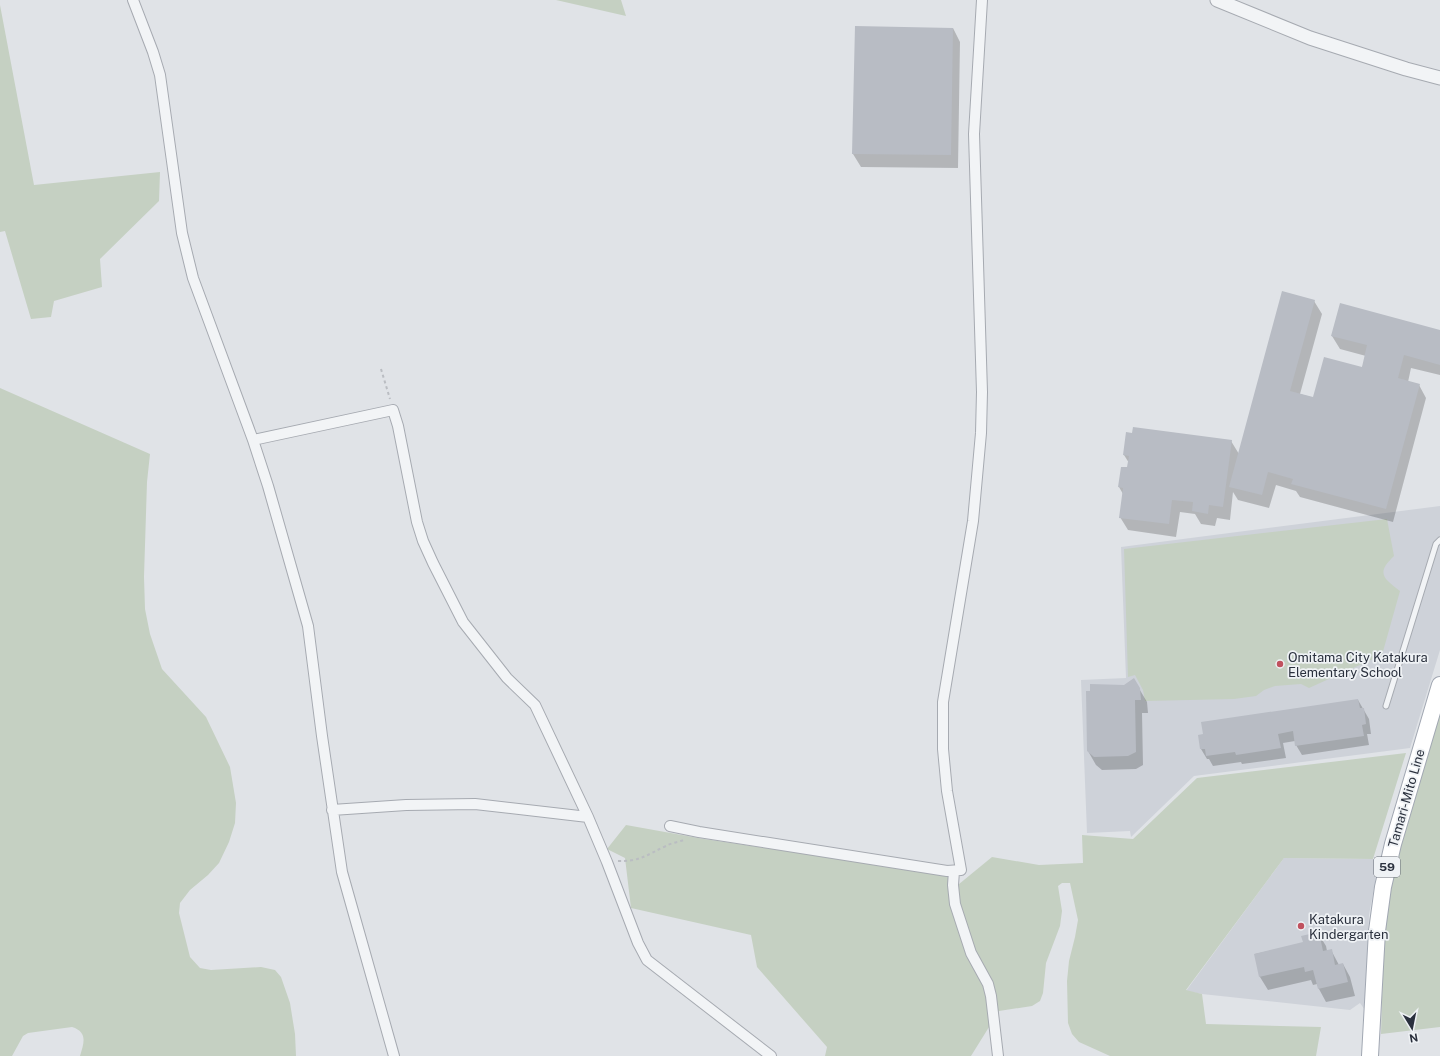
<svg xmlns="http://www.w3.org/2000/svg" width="1440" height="1056" viewBox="0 0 1440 1056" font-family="'Public Sans',sans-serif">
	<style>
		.built { fill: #ced2d9 }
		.green { fill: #c5d0c2 }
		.shadow { fill: #0003 }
		.building { fill: #b8bcc4 }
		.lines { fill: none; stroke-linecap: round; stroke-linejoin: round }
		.service-casing { stroke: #a6aab1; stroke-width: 7 }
		.minor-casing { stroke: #a6aab1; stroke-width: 12 }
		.tertiary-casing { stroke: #a6aab1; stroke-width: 15 }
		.primary-casing { stroke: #a1a7b2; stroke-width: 18 }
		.path { stroke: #babdc2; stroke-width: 2; stroke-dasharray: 3 3; stroke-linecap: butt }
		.service { stroke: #f2f4f6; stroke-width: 5 }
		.minor { stroke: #f2f4f6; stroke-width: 10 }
		.tertiary { stroke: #f2f4f6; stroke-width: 13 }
		.primary { stroke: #fff; stroke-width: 16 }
		.poi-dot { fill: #c0515e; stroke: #eff2f5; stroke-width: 1.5 }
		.labels { text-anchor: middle; stroke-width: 3.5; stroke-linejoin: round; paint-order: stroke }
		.shield { fill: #eff2f5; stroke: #656a74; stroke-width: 1 }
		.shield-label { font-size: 12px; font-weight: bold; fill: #2a303d }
		.poi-label { font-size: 13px; fill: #2a303d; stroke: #eff2f5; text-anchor: start }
		.street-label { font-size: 13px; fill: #2a303d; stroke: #eff2f5 }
	</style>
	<rect width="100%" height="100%" fill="#e0e3e7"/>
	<path class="built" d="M1440 506V650L1410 748 1194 776 1131 837 1130 831 1087 833 1081 680 1126 678 1121 547Z
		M1284 858 1373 859 1379 860 1369 915 1365 1010 1360 1003 1350 1010 1202 994 1186 991Z"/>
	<path class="green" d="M556 0H621L626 16Z
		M0 5 34 185 160 172 159 201 100 259 102 287 54 301 51 317 31 319 5 231 0 232Z
		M0 388 150 454 147 482 144 577 145 609 150 634 162 669 206 717 230 767 236 803 235 823 229 842 219 863 208 875 190 890 180 903 179 913 190 957 200 968 211 970 261 967 275 970 281 977 290 1003 295 1034 296 1056H80C84 1043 88 1032 72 1027L28 1033 23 1036 12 1056H0Z
		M1387 519 1394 556C1376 573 1383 578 1400 591L1382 655 1309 688 1301 684 1275 686 1264 690 1256 696 1234 699 1145 701 1143 690 1135 675 1128 677 1124 549Z
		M1440 713V1027L1381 1034 1384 929 1399 847Z
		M1406 753 1373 859 1284 858 1186 990 1202 994 1206 1024 1321 1027 1316 1056H1110L1079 1042 1072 1034 1068 1023 1067 981 1069 961 1075 937 1078 920 1070 883H1062L1058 886 1062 911 1060 926 1046 963 1043 993 1040 1001 1032 1006 999 1011 971 1056H825L827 1047 757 967 751 935 631 908 625 858 607 849 626 825 704 839 948 875 953 889 992 857 1039 865 1083 863 1082 835 1133 839 1197 778Z"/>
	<path class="shadow" d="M953 28 960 42 958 168 861 167 853 154Z
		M1314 301 1322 314 1300 394 1314 398 1362 368 1366 356 1340 349 1332 336 1440 331V375L1411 368 1408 382 1419 385 1426 398 1393 522 1300 497 1296 491 1276 485 1269 508 1238 500 1233 492 1230 520 1217 518 1215 526 1201 524 1195 514 1180 512 1176 537 1128 530 1120 517 1123 494 1119 487 1128 469 1129 463 1124 455 1231 441 1239 454Z
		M1134 680 1147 702 1148 713H1142L1143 765 1136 769 1102 770 1096 765 1088 751 1124 686Z
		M1358 700 1369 719 1371 734H1367L1369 745 1302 755 1296 745 1295 741 1283 743 1286 758 1242 764 1241 762 1213 766 1209 759H1207L1201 749 1199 736Z
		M1318 933 1326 946 1327 951 1331 950 1339 965 1343 964 1350 977 1355 996 1326 1002 1319 989 1317 984 1313 985 1311 980 1268 990 1260 977 1255 954 1304 943Z"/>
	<path class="building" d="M855 26 953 28 951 155 852 154Z
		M1282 291 1315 300 1290 391 1313 397 1324 357 1362 367 1367 345 1331 336 1340 303 1440 330V365L1404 355 1398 378 1420 384 1386 509 1291 484 1293 479 1268 472 1262 495 1229 487Z
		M1133 427 1232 440 1223 507 1209 505 1208 514 1192 511 1193 502 1172 500 1169 524 1119 518 1123 488 1118 487 1121 467H1127L1129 456 1123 455 1126 432 1132 433Z
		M1134 678 1140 688 1141 700H1135L1136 752 1128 756 1094 757 1087 751 1086 691H1090V684L1124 685Z
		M1358 699 1360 708H1364L1366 724 1362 725 1364 736 1295 746 1293 731 1278 734 1281 748 1236 755 1235 752 1206 756 1205 749H1200L1198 735 1203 734 1201 722Z
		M1319 932 1323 951 1332 949 1335 965 1343 963 1348 982 1318 989 1313 970 1305 972 1304 967 1259 977 1254 954 1303 942 1301 936Z"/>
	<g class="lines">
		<defs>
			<path id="service" d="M1386 706 1436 544 1440 540"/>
			<path id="minor" d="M133 0 153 52 160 75 182 233 193 278 253 440 268 486 308 626 322 736 342 872 394 1056
				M253 440 393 410 398 426 417 522 423 541 433 563 463 622 507 678 535 705 588 817 607 862 638 943 647 960 771 1056
				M332 810 406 805 475 804 588 817
				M670 826 699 832 947 871 961 870 947 791 943 749V702L973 521 981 433 982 392 974 134 982 0
				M954 871 953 885 955 904 971 953 988 984 991 996 998 1056"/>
			<path id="tertiary" d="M1217 0 1310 38 1406 69 1440 78"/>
			<path id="primary" d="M1370 1056 1377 931 1383 887 1393 844 1440 685"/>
		</defs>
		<use href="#service" class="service-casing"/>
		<use href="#minor" class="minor-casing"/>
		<use href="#tertiary" class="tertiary-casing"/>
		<use href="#primary" class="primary-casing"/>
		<path class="path" d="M381 369 390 399
			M618 861C640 862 648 854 666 846 671 843 678 842 684 840"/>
		<use href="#service" class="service"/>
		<use href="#minor" class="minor"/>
		<use href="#tertiary" class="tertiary"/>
		<use href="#primary" class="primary"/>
	</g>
	<g class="poi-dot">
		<circle cx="1280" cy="664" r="4"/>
		<circle cx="1301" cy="926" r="4"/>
	</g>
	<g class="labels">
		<rect class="shield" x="1374" y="857" width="26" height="20" rx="3"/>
		<g class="shield-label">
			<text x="1387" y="871">59</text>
		</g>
		<g class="poi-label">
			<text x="1288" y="662">Omitama City Katakura<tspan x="1288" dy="15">Elementary School</tspan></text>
			<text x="1309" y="924">Katakura<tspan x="1309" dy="15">Kindergarten</tspan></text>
		</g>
		<g class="street-label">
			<text transform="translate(1406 798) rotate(-74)" y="5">Tamari-Mito Line</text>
		</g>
	</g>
	<g transform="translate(1412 1028) rotate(170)" stroke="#eff2f5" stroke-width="3" paint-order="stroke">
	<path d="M0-3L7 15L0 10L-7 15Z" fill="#2a303d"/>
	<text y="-6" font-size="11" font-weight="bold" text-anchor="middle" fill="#2a303d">N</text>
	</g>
</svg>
